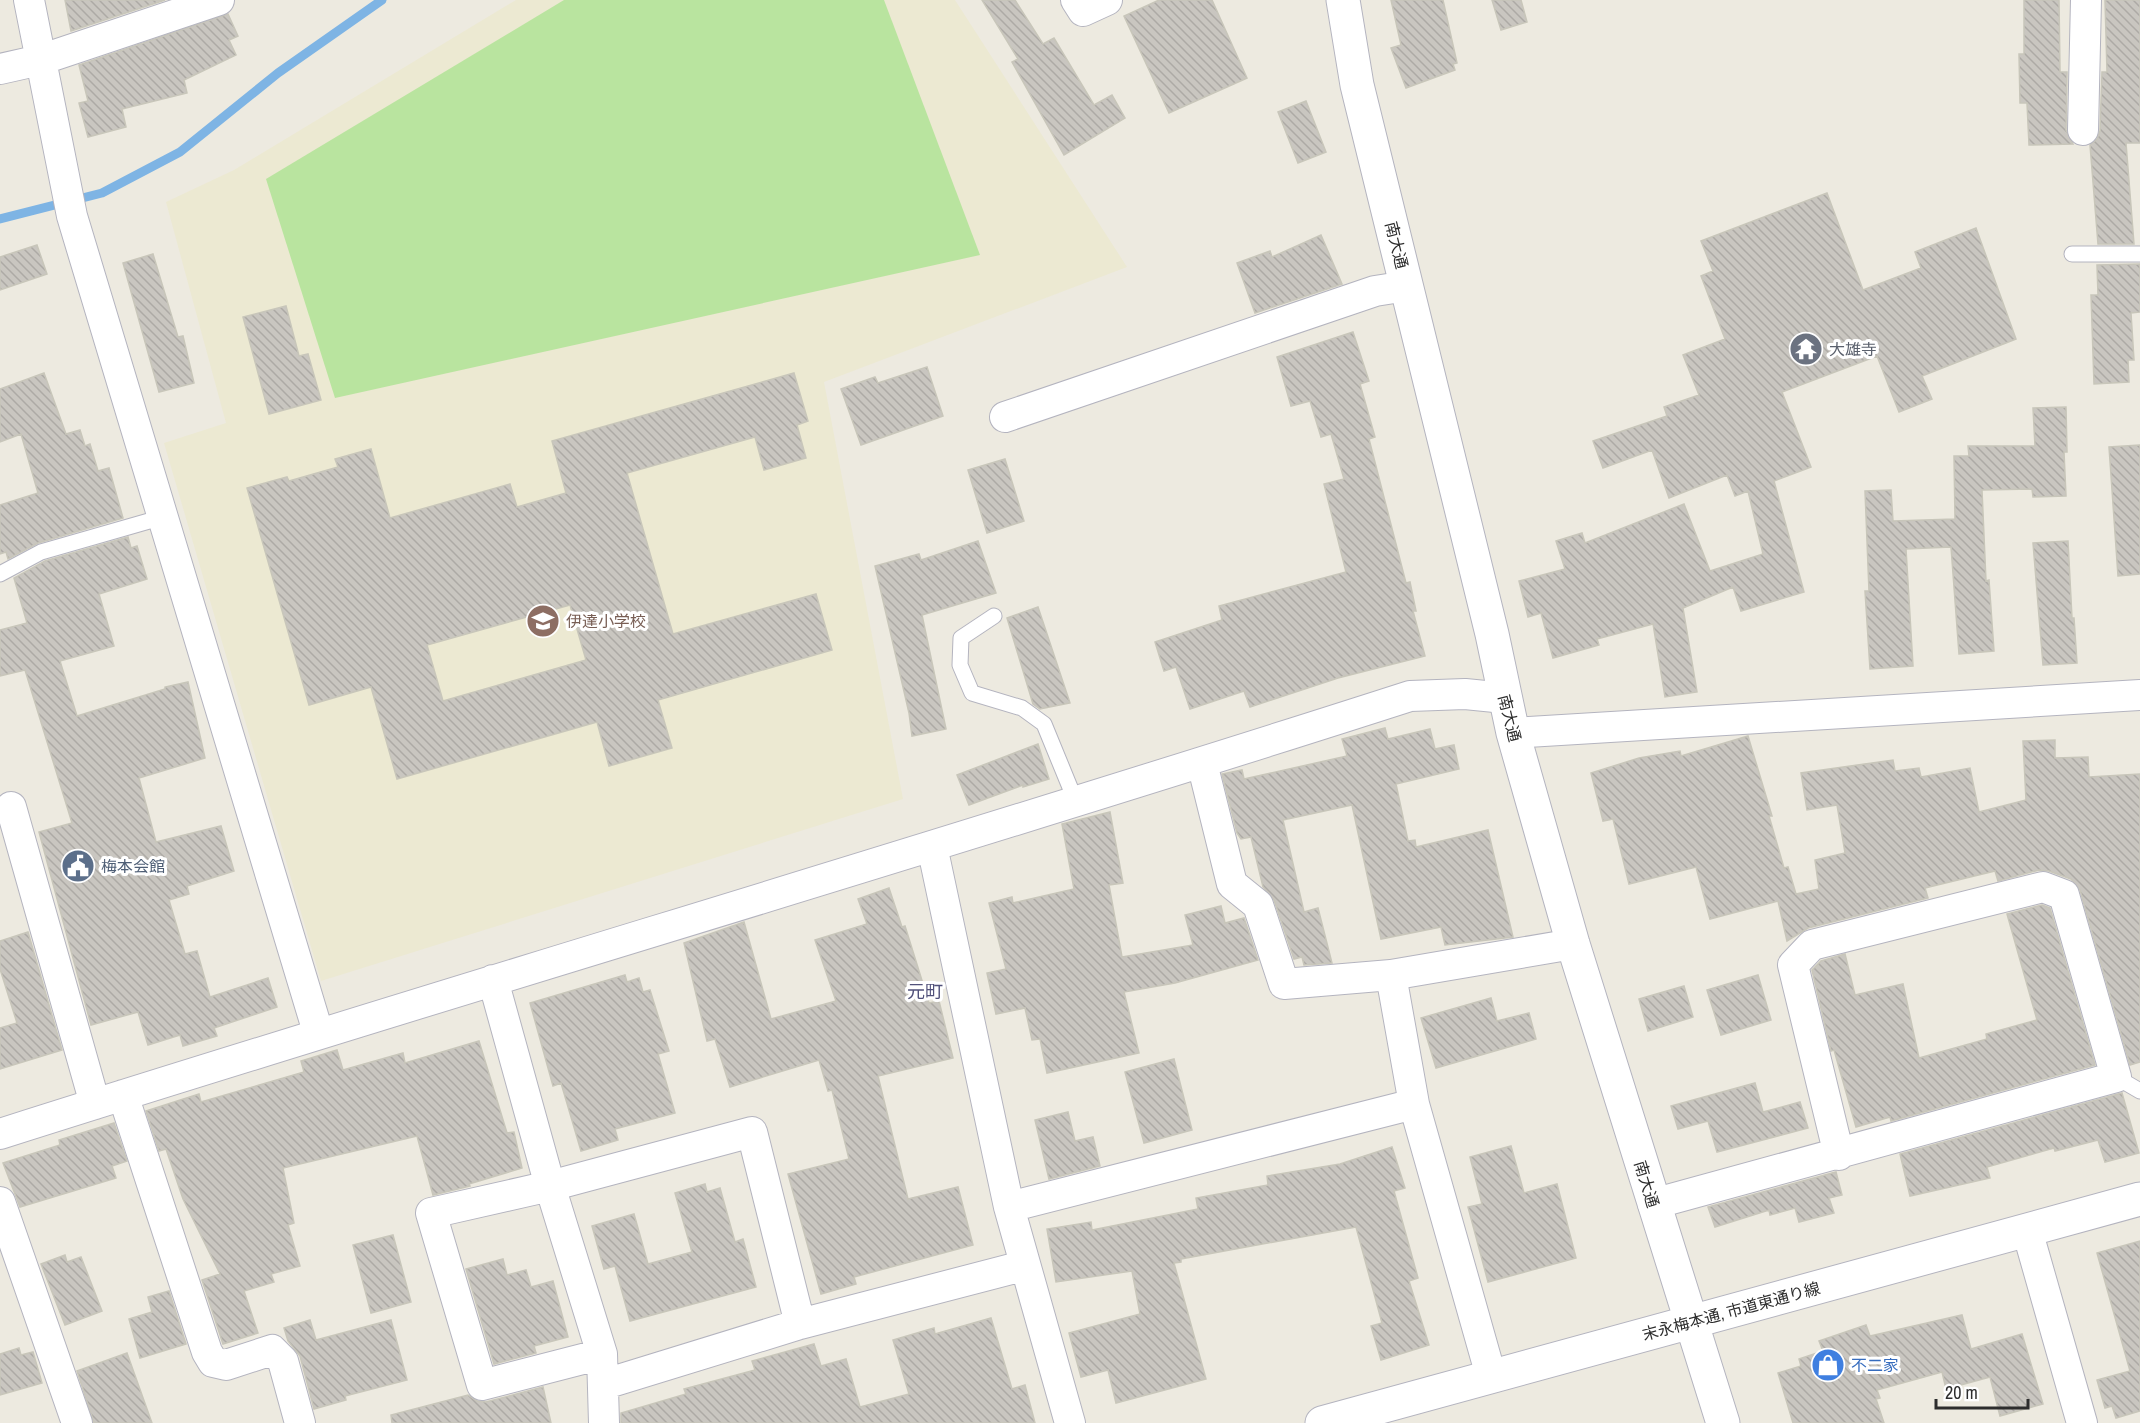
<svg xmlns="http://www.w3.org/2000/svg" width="2140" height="1423" viewBox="0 0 2140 1423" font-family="'Archivo Narrow','Noto Sans JP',sans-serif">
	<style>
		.education { fill: #ece9d2 }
		.pitch { fill: #b9e49f }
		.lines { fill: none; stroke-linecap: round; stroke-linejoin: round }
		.stream { stroke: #7eb4e4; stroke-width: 9 }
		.building { fill: url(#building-back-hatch); stroke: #c8c6ba; stroke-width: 1.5; fill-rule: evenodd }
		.lane-casing { stroke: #b4b4bf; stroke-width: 17 }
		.street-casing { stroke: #b4b4bf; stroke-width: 32 }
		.secondary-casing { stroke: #b4b4bf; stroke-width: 35 }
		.lane { stroke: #fff; stroke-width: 15 }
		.street { stroke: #fff; stroke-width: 30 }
		.secondary { stroke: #fff; stroke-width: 33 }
		.labels { text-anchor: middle; stroke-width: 6; stroke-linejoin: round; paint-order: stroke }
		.street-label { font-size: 16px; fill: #2d2d2d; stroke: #fff }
		.worship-label { font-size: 16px; fill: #5b616d; stroke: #fff; text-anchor: start }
		.education-label { font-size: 16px; fill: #785e54; stroke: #fff; text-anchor: start }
		.service-label { font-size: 16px; fill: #4e5e75; stroke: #fff; text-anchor: start }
		.shop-label { font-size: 16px; fill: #366cbe; stroke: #fff; text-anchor: start }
		.neighbourhood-label { font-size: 18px; fill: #51517a; stroke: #fff }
	</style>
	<defs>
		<pattern id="building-back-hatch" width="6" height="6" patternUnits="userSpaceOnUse" patternTransform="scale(1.5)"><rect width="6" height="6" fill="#c9c6c0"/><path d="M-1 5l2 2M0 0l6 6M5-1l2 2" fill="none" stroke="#adaaa5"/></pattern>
	</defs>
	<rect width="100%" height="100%" fill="#edeae0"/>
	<path class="education" d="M516 0H955L1127 267 824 382 903 799 321 981 164 443 226 423 166 202 234 170Z"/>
	<path class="pitch" d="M564 0H884L980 255 335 398 266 179Z"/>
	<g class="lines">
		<path class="stream" d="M0 219 102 193 180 152 278 73 382 0"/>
	</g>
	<path class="building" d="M65 0H165L71 31Z
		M982 0H1015L1043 44 1054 38 1094 105 1112 95 1125 118 1064 155 1012 62 1018 59Z
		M1159 0H1212L1247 78 1169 113 1124 16Z
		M1391 0H1443L1457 63 1453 64 1455 70 1406 88 1391 48 1401 45Z
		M1492 0H1521L1527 22 1501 30Z
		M2024 0H2059L2060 72H2067L2066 130 2073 144 2029 145 2027 103H2020L2019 54H2024Z
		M2105 0H2140V143H2126L2134 244H2098L2090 145 2097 139 2100 131 2102 72H2107Z
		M228 14 238 36 229 40 236 55 184 80 187 93 122 109 126 127 88 137 79 103 88 101 79 65Z
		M1306 101 1326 152 1298 163 1278 112Z
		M1827 193 1863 290 1921 268 1915 252 1976 228 2016 339 1922 376 1932 399 1899 412 1877 356 1782 392 1811 467 1774 481 1804 592 1741 611 1733 587 1683 608 1697 692 1665 697 1653 624 1597 639 1599 645 1553 658 1541 613 1528 617 1519 581 1565 569 1556 541 1582 533 1585 543 1684 504 1710 571 1763 554 1748 491 1735 496 1727 475 1669 498 1652 450 1603 468 1593 441 1667 416 1664 407 1699 395 1683 355 1725 339 1701 276 1713 271 1701 241Z
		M1321 235 1342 284 1255 313 1237 263 1270 251 1272 257Z
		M37 245 47 274 0 290V257Z
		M153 254 178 337 183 336 194 383 159 392 123 263Z
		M2140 264V312L2131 313 2134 360H2128L2129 382 2094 384 2091 295H2098L2097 265Z
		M286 306 299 356 308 354 321 400 269 414 243 317Z
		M1353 332 1369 381 1360 384 1375 437 1369 439 1406 583 1410 582 1416 611H1413L1425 656 1338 678 1250 707 1244 691 1190 709 1176 667 1164 671 1155 642 1222 620 1219 606 1346 572 1324 484 1344 479 1331 434 1321 437 1310 401 1291 406 1277 357Z
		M927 367 943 416 861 445 841 389 875 377 878 383Z
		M44 373 66 434 80 430 85 446 90 444 98 471 109 468 123 518 38 543 8 559 6 552 0 554V505L38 493 21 434 0 442V389Z
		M794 373 808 421 797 425 806 458 764 470 755 437 627 473 673 634 816 594 832 650 658 700 672 748 609 766 597 722 397 779 371 687 309 705 247 488 287 477 289 481 338 467 335 459 371 449 390 518 510 484 517 507 566 493 552 441ZM570 605 586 660 443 701 427 645Z
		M2066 407 2067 452H2064L2066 496 2033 497 2032 489 1982 490 1986 581 1989 580 1994 651 1959 654 1951 547 1906 549 1913 666 1870 669 1865 591H1869L1865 491 1891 490 1893 521 1955 519 1954 456H1969L1968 446H2035L2033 408Z
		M2140 445V574L2118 576 2109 447Z
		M1005 459 1024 521 987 533 968 470Z
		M128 537 131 548 137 546 147 579 99 594 114 646 60 661 77 716 165 689V687L188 682 205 758 139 778 156 842 221 826 234 871 187 886 189 894 169 900 185 954 197 951 210 997 268 978 277 1007 214 1028 217 1036 183 1046 180 1035 148 1045 138 1012 91 1025 39 832 72 823 25 670 0 676V630L27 623 14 578 45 561Z
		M978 541 996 593 922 615 946 729 912 736 909 713 875 566 919 554 921 560Z
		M2068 541 2072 618H2074L2077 663 2043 665 2033 543Z
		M1038 607 1070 703 1040 709 1033 704 1007 618Z
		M1385 728 1388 739 1430 729 1435 749 1454 745 1459 769 1396 784 1408 841 1415 840 1416 847 1488 830 1513 937 1445 945 1441 927 1381 939 1352 805 1283 820 1304 912 1318 908 1332 963 1304 965 1302 957 1294 959 1274 900 1263 887 1251 837 1241 839 1237 833 1222 774 1242 770 1244 779 1347 756 1342 739Z
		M1748 736 1772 816H1769L1784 868 1788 867 1796 894 1819 889 1815 860 1845 853 1837 805 1807 810 1801 773 1893 760 1895 771 1919 768 1921 777 1970 768 1979 812 2026 800 2023 741 2055 740V758L2088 757 2089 777 2140 774V1062L2130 1065 2080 890 2071 879 2049 871 2039 870 1998 881 1995 871 1925 888 1928 898 1808 928 1787 941 1778 901 1710 919 1696 867 1629 884 1613 819 1603 821 1591 773 1639 758 1680 751 1681 756Z
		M1038 744 1049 779 1023 787V785L969 805 957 775Z
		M1110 812 1123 883 1109 885 1122 957 1193 945 1185 915 1221 906 1225 923 1244 918 1258 960 1175 983 1124 992 1139 1053 1047 1073 1040 1039 1032 1040 1025 1008 996 1014 987 973 1006 969 989 903 1012 897 1013 903 1074 889 1062 824Z
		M889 888 902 927 905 926 929 1003 939 1001 953 1058 878 1076 908 1199 958 1187 973 1245 854 1277 856 1284 821 1294 788 1174 849 1159 832 1090 828 1091 819 1060 730 1087 715 1039 707 1041 684 943 744 922 771 1019 836 1001 815 940 867 924 858 899Z
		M2042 905 2050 908 2095 1065 1891 1121 1890 1117 1856 1127 1834 1050 1831 1051 1812 970 1821 961 1845 954 1855 995 1903 984 1919 1058 1987 1039 1986 1034 2037 1020 2007 914Z
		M28 932 62 1050 0 1069V1028L17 1023 0 969V941Z
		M625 975 627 982 639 978 643 992 650 990 669 1051 658 1054 675 1113 615 1129 618 1140 581 1151 561 1083 553 1086 530 1003Z
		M1758 975 1771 1020 1721 1035 1707 990Z
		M1684 986 1693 1017 1648 1031 1639 999Z
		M1491 998 1497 1021 1529 1013 1536 1039 1436 1068 1421 1018Z
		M479 1041 507 1133 514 1132 522 1168 469 1184 470 1186 433 1195 417 1136 283 1168 294 1223 288 1225 300 1266 271 1274 274 1282 244 1291 258 1333 223 1344 202 1280 220 1274 183 1199 166 1149 159 1151 146 1111 199 1094 201 1102 304 1072 301 1061 337 1050 343 1070 403 1053 405 1063Z
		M1174 1059 1192 1130 1144 1143 1125 1072Z
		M1755 1083 1763 1112 1800 1102 1808 1128 1717 1152 1708 1121 1678 1129 1671 1106Z
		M2122 1093 2139 1153 2105 1162 2098 1140 2055 1151 2054 1148 1987 1167 1990 1178 1910 1196 1900 1154Z
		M1068 1112 1075 1141 1093 1137 1100 1166 1049 1179 1035 1120Z
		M114 1123 127 1161 112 1166 116 1178 20 1207 3 1163 60 1145 59 1140Z
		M1511 1146 1524 1193 1557 1184 1576 1258 1488 1282 1468 1207 1482 1204 1470 1157Z
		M1392 1147 1405 1188 1394 1191 1418 1278 1409 1281 1429 1345 1381 1360 1371 1326 1382 1323 1356 1227 1181 1259V1262L1174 1263 1206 1379 1116 1403 1108 1370 1081 1377 1069 1333 1140 1314 1132 1271 1056 1282 1047 1229 1091 1222 1092 1230 1198 1209 1196 1198 1268 1185 1267 1176 1340 1164Z
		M1836 1172 1842 1195 1829 1198 1834 1213 1799 1222 1795 1208 1770 1215 1769 1210 1715 1227 1708 1207Z
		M705 1184 707 1192 720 1188 735 1242 743 1239 756 1287 630 1321 615 1266 604 1269 592 1226 634 1214 648 1264 692 1252 675 1193Z
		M393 1235 411 1302 371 1313 353 1245Z
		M2140 1241V1411L2116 1418 2112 1406 2105 1408 2097 1380 2130 1371 2097 1253Z
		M65 1255 67 1262 81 1257 102 1311 65 1325 41 1264Z
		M503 1259 507 1275 526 1270 531 1287 553 1281 568 1337 534 1346 536 1353 494 1364 466 1269Z
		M169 1291 186 1344 140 1358 129 1319 152 1312 148 1297Z
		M1962 1315 1971 1349 2022 1334 2043 1404 2000 1416 1990 1377 1946 1389 1942 1372 1877 1390 1880 1398 1876 1399 1884 1423H1793L1778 1373 1801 1366 1799 1359 1823 1351 1819 1341 1866 1325 1870 1336Z
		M991 1318 1012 1389 1025 1385 1035 1423H621V1413L686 1394 684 1389 755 1370 752 1361 814 1344 821 1366 846 1359 860 1407 909 1394 893 1340 934 1328 935 1334Z
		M310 1320 316 1340 391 1320 407 1380 345 1396 346 1400 314 1409 300 1356 288 1341 284 1328Z
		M19 1348 21 1355 33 1352 42 1383 0 1395V1354Z
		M127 1353 152 1423H94L77 1371Z
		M543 1387 551 1423H392L391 1415 468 1395 477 1401 486 1402Z"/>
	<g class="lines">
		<defs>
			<path id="lane" d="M2072 254H2140
				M0 574 41 552 163 517
				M994 616 961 638 960 665 972 693 1022 708 1044 724 1076 802
				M2116 1077 2140 1091"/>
			<path id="street" d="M29 0 72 216 318 1032
				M1076 0 1083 11 1107 0
				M0 69 40 60 219 0
				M2083 130 2086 0
				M1005 417 1375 291 1407 286
				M1513 733 2140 695
				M1202 763 1232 884 1258 905 1284 984 1391 975
				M11 807 95 1104
				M932 846 1009 1207 1070 1423
				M493 980 550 1186 602 1354 604 1423
				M123 1095 207 1352 213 1362 226 1365 272 1350 283 1361 300 1423
				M1414 1104 1391 975 1573 944
				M0 1134C469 985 941 847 1410 696L1465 694 1505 698
				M0 1202 77 1423
				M1653 1204 2116 1077 2064 895 2043 887 1812 945 1793 965 1839 1155
				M1009 1207 1414 1104 1491 1376
				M2027 1230 2082 1423
				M602 1354 482 1385 431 1213 550 1186 752 1132 800 1324
				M605 1384 800 1324 1023 1266"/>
			<path id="secondary" d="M1343 0 1357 85 1492 634 1513 733 1573 944 1723 1423
				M1322 1423 2140 1199"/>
		</defs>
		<use href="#lane" class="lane-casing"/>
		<use href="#street" class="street-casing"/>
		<use href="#secondary" class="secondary-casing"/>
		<use href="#lane" class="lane"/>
		<use href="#street" class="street"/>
		<use href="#secondary" class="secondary"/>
	</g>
	<defs>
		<symbol id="temple-disc" viewBox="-11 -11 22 22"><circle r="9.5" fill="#6b7280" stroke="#fff"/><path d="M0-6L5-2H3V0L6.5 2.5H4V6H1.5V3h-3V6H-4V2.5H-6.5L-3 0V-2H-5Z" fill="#fff"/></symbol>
		<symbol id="school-disc" viewBox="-11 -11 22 22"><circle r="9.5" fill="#8d6e63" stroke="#fff"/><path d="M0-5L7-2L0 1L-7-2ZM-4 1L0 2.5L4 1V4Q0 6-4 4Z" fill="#fff"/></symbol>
		<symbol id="civic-disc" viewBox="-11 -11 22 22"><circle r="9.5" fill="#5c6f8a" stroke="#fff"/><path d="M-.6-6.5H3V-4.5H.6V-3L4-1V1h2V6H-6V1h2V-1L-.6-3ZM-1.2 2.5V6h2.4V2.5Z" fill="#fff"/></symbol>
		<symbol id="shop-disc" viewBox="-11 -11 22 22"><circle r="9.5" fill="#3f7fe0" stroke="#fff"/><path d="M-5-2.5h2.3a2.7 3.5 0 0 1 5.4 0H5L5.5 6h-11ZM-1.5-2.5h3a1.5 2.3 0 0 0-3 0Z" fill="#fff"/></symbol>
	</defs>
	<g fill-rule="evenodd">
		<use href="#temple-disc" x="1787" y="330" width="38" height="38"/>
		<use href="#school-disc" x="524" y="602" width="38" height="38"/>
		<use href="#civic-disc" x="59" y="847" width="38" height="38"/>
		<use href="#shop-disc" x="1809" y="1346" width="38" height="38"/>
	</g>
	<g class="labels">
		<g class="street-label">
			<text transform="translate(1397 245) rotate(76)" y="6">南大通</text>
			<text transform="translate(1510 718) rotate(76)" y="6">南大通</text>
			<text transform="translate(1647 1184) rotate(73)" y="6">南大通</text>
			<text transform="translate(1731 1311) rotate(-15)" y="6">末永梅本通, 市道東通り線</text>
		</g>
		<g class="worship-label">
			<text x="1829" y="355">大雄寺</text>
		</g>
		<g class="education-label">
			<text x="566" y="627">伊達小学校</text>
		</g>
		<g class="service-label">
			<text x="101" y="872">梅本会館</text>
		</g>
		<g class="shop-label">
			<text x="1851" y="1371">不二家</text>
		</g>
		<g class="neighbourhood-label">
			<text x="925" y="998">元町</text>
		</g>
	</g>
	<path d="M1936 1399v9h92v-9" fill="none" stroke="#2d2d2d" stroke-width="3"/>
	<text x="1945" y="1399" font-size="18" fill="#2d2d2d" stroke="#ffffff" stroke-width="4.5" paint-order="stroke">20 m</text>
</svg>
